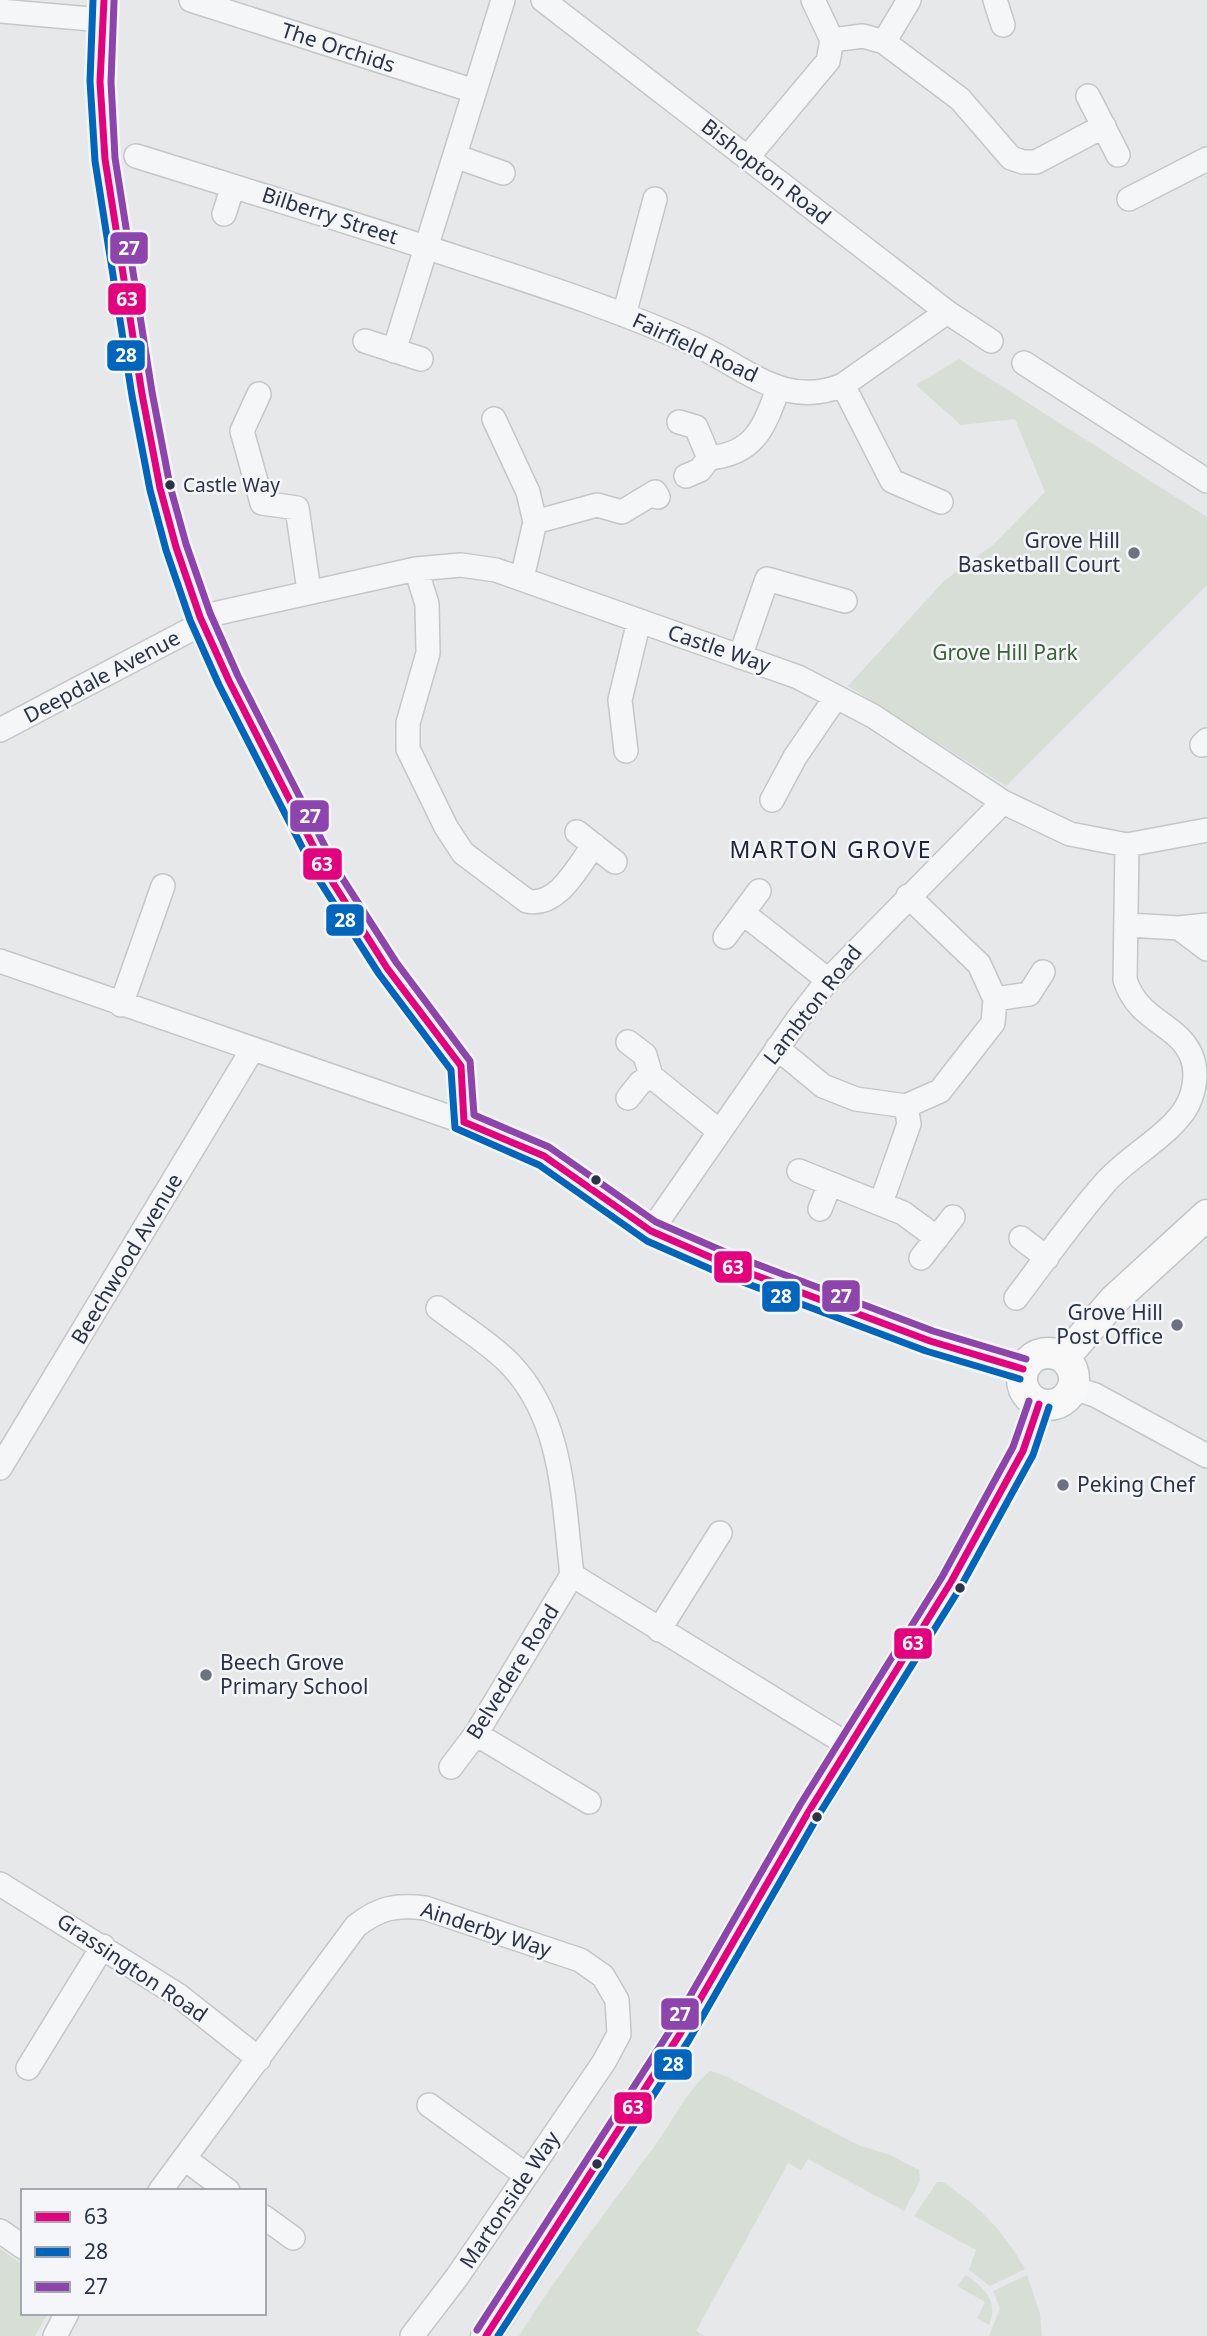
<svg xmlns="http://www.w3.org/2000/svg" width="1207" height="2336" viewBox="0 0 1207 2336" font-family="'Noto Sans',sans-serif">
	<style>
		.green { fill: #d6ded6 }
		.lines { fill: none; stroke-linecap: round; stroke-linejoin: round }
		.minor-casing { stroke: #c4c6c8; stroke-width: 26 }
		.major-casing { stroke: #c2c5c8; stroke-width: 33 }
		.minor { stroke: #f5f6f7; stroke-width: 23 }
		.major { stroke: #f8f8f8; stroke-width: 30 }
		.bus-1-casing { stroke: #f4f6f9; stroke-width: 12 }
		.bus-2-casing { stroke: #f4f6f9; stroke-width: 12 }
		.bus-3-casing { stroke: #f4f6f9; stroke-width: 12 }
		.bus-1 { stroke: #e5007d; stroke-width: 7 }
		.bus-2 { stroke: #0065bd; stroke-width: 7 }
		.bus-3 { stroke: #8e44ad; stroke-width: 7 }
		.bus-dot { fill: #2b3445; stroke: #f4f6f9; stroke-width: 2.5 }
		.poi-dot { fill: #6c737f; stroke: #f4f6f9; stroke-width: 2.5 }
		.labels { text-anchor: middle; stroke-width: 5; stroke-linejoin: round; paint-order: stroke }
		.bus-label { font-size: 19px; fill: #2b3445; stroke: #f4f6f9; text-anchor: start }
		.street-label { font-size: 21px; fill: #2b3445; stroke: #f4f6f9 }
		.poi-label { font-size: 21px; fill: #2b3445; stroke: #f4f6f9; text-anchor: end }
		.park-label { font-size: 21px; fill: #3f6138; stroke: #f4f6f9 }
		.neighbourhood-label { font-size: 23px; letter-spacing: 2px; fill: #1d2536; stroke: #f4f6f9 }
		.line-badge { stroke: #f4f6f9; stroke-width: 2.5 }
		.badge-label { font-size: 19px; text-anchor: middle; font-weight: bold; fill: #fff }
	</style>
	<rect width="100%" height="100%" fill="#e6e8ea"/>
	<path class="green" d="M959 359 1207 517V585L1006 786 848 686 944 581 994 544 1045 492 1015 419 961 425 916 385Z
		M710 2071 728 2077 858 2145 890 2155 919 2170 920 2181 904 2211 808 2159 801 2170 788 2163 696 2331 705 2336H519C561 2269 610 2207 656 2144 674 2119 687 2090 710 2071Z
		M937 2182H943C981 2208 1002 2229 1025 2269L990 2286 969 2270 976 2250 914 2216Z
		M0 2249 23 2265V2313H48L35 2336H0Z
		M966 2275C985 2288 999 2303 989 2325L977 2318 985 2302 957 2286Z
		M1027 2275 1040 2314 1042 2336H989L1000 2308 993 2291Z"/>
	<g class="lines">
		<defs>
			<path id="minor" d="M104 0 100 82 105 159 142 394 160 488 176 547 200 617 229 681 328 875 387 968 461 1066 464 1122
				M191 0 474 91
				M543 0 947 312 991 341
				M995 0 1003 25
				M0 11 102 20
				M832 40 863 36 884 42 960 99 1011 158 1023 162H1036L1104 126
				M884 42 909 0
				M1088 96 1118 155
				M136 156C249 191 362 226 474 263 547 287 621 311 692 343 744 366 784 410 843 385L947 312
				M455 156 503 173
				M747 158 828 61 832 40 813 0
				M1129 199 1207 159
				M224 214 233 186
				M624 315 655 199
				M365 341 421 359
				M394 351 503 0
				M1024 363 1207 481
				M843 385 892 481 941 502
				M259 394 242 431 262 503 297 508 309 591
				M494 419 528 492 535 522
				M679 422 696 427 709 458
				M686 476 700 470 709 458C755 454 764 427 778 389
				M416 569 427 604 428 653 408 723V749L446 827 463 853 527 901C558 908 578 866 594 845
				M522 578 535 522 597 505 622 512 655 492 658 497
				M200 617 416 569 461 565 496 570 798 677 873 716 1003 802 1070 834 1127 845 1207 830
				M740 657 767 579 845 601
				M0 730 203 623
				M1202 745 1207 740
				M626 751 620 700 639 621
				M772 800 795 757 836 697
				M577 832 615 862
				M743 913 828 980
				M1128 925 1179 928 1207 925
				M1179 928 1207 949
				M725 937 759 891
				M0 961 464 1122 544 1156 651 1231 728 1265 930 1341 1023 1369
				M995 999 1029 994 1043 972
				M121 1005 163 886
				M628 1042 645 1055 651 1076 719 1131
				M777 1048 823 1086 856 1099 906 1106 940 1091 993 1023 995 999 979 964 908 896
				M628 1098 640 1083 651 1076
				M799 1171 903 1213 937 1238
				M881 1203 909 1124 906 1106
				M820 1209 830 1184
				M651 1231 800 1016 828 980 1003 802
				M1021 1238 1047 1258
				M921 1258 953 1217
				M1016 1298C1045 1260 1073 1219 1105 1183 1127 1157 1171 1135 1187 1106 1195 1091 1198 1071 1191 1055 1177 1023 1139 1022 1125 980L1127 845
				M438 1308C461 1326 490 1343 510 1364 564 1420 563 1502 572 1575L850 1746
				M1073 1388 1095 1395 1207 1456
				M0 1468 252 1050
				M659 1630 720 1533
				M476 1734 589 1802
				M451 1767 476 1734 572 1575
				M0 1884 178 1995 259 2059
				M28 2068 103 1946
				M429 2105 526 2175
				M185 2159 228 2191
				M160 2191 356 1926C379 1908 396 1904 425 1908L580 1960 603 1976 617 2000 619 2034 604 2062 457 2277 412 2336
				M264 2217 293 2238
				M0 2231 23 2247
				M55 2336 67 2313"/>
			<path id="major" d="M1022 1379a26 26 0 1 1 52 0a26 26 0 1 1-52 0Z
				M1064 1358 1114 1300 1207 1215
				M486 2336 680 2034 809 1811 951 1582 1023 1451 1039 1404"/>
		</defs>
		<use href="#minor" class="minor-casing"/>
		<use href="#major" class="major-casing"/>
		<use href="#minor" class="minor"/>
		<use href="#major" class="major"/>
		<defs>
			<path id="bus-1" d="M104 0 100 82 105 159 142 394 160 488 176 547 200 617 229 681 328 875 387 968 461 1066 464 1122
				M464 1122 544 1156 651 1231 728 1265 930 1341 1023 1369
				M486 2336 680 2034 809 1811 951 1582 1023 1451 1039 1404"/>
			<path id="bus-2" d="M93 0 90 81 95 161 132 396 150 490 166 550 190 620 219 685 319 880 379 974 451 1070 455 1128 539 1165 647 1241 724 1275 926 1351 1020 1379
				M498 2336 689 2040 818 1816 960 1588 1033 1455 1049 1407"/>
			<path id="bus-3" d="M114 1 111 82 115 158 152 392 170 486 186 544 210 613 238 676 337 870 396 962 470 1061 474 1115 549 1147 656 1222 732 1255 933 1331 1026 1359
				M477 2330 671 2029 800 1805 942 1577 1013 1447 1029 1401"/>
		</defs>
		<use href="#bus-1" class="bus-1-casing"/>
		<use href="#bus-2" class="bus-2-casing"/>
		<use href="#bus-3" class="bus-3-casing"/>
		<use href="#bus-1" class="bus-1"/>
		<use href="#bus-2" class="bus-2"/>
		<use href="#bus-3" class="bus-3"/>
	</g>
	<g class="bus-dot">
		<circle cx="170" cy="485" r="6"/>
		<circle cx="596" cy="1180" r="6"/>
		<circle cx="960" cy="1588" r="6"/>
		<circle cx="817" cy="1817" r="6"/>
		<circle cx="597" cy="2164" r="6"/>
	</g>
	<g class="poi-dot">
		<circle cx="1134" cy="553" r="7"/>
		<circle cx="1177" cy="1325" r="7"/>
		<circle cx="1063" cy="1485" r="7"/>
		<circle cx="206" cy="1675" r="7"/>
	</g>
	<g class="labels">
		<g class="bus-label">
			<text x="183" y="492">Castle Way</text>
		</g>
		<g class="street-label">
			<text transform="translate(338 48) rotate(18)" y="7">The Orchids</text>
			<text transform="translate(766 172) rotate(38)" y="7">Bishopton Road</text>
			<text transform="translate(330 216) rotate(18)" y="7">Bilberry Street</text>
			<text transform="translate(695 348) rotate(25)" y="7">Fairfield Road</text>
			<text transform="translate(719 649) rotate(19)" y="7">Castle Way</text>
			<text transform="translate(102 677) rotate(-28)" y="7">Deepdale Avenue</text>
			<text transform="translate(813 1005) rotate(-52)" y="7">Lambton Road</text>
			<text transform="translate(127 1259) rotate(-59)" y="7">Beechwood Avenue</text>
			<text transform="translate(513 1672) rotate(-58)" y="7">Belvedere Road</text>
			<text transform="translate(486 1930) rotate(18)" y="7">Ainderby Way</text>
			<text transform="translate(132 1968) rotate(34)" y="7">Grassington Road</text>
			<text transform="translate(510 2200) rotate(-56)" y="7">Martonside Way</text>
		</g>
		<g class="poi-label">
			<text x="1120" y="548">Grove Hill<tspan x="1120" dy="24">Basketball Court</tspan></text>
			<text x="1163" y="1320">Grove Hill<tspan x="1163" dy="24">Post Office</tspan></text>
			<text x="1077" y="1492" text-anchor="start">Peking Chef</text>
			<text x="220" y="1670" text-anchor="start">Beech Grove<tspan x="220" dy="24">Primary School</tspan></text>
		</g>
		<g class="park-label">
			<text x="1005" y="660">Grove Hill Park</text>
		</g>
		<g class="neighbourhood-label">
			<text x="831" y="858">MARTON GROVE</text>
		</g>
	</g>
	<g class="line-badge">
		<rect x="109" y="231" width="40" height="34" rx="7" fill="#8e44ad"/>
		<rect x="107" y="282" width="40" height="34" rx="7" fill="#e5007d"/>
		<rect x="106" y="339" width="40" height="33" rx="7" fill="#0065bd"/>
		<rect x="289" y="799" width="41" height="34" rx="7" fill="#8e44ad"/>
		<rect x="302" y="847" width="41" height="34" rx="7" fill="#e5007d"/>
		<rect x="325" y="903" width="40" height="34" rx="7" fill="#0065bd"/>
		<rect x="713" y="1250" width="40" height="34" rx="7" fill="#e5007d"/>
		<rect x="821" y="1279" width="40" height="34" rx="7" fill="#8e44ad"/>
		<rect x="761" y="1280" width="40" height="33" rx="7" fill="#0065bd"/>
		<rect x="893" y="1627" width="40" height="33" rx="7" fill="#e5007d"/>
		<rect x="660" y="1997" width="40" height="34" rx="7" fill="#8e44ad"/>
		<rect x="653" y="2048" width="40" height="33" rx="7" fill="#0065bd"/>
		<rect x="613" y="2091" width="40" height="34" rx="7" fill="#e5007d"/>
	</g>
	<g class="badge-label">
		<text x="129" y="255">27</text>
		<text x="127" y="306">63</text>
		<text x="126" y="362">28</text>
		<text x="310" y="823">27</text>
		<text x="322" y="871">63</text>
		<text x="345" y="927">28</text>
		<text x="733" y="1274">63</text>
		<text x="841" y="1303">27</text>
		<text x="781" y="1303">28</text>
		<text x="913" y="1650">63</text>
		<text x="680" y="2021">27</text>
		<text x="673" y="2071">28</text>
		<text x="633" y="2114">63</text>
	</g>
	<rect x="21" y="2189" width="245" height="126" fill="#f4f6f9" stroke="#a4a8b1" stroke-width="2"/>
	<rect x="35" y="2212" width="35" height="10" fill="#e5007d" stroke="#a4a8b1" stroke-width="2"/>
	<text x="84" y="2224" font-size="21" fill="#2b3445">63</text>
	<rect x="35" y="2247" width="35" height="10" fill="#0065bd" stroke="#a4a8b1" stroke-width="2"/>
	<text x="84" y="2259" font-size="21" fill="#2b3445">28</text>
	<rect x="35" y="2282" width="35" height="10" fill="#8e44ad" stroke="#a4a8b1" stroke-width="2"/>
	<text x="84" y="2294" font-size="21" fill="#2b3445">27</text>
</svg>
